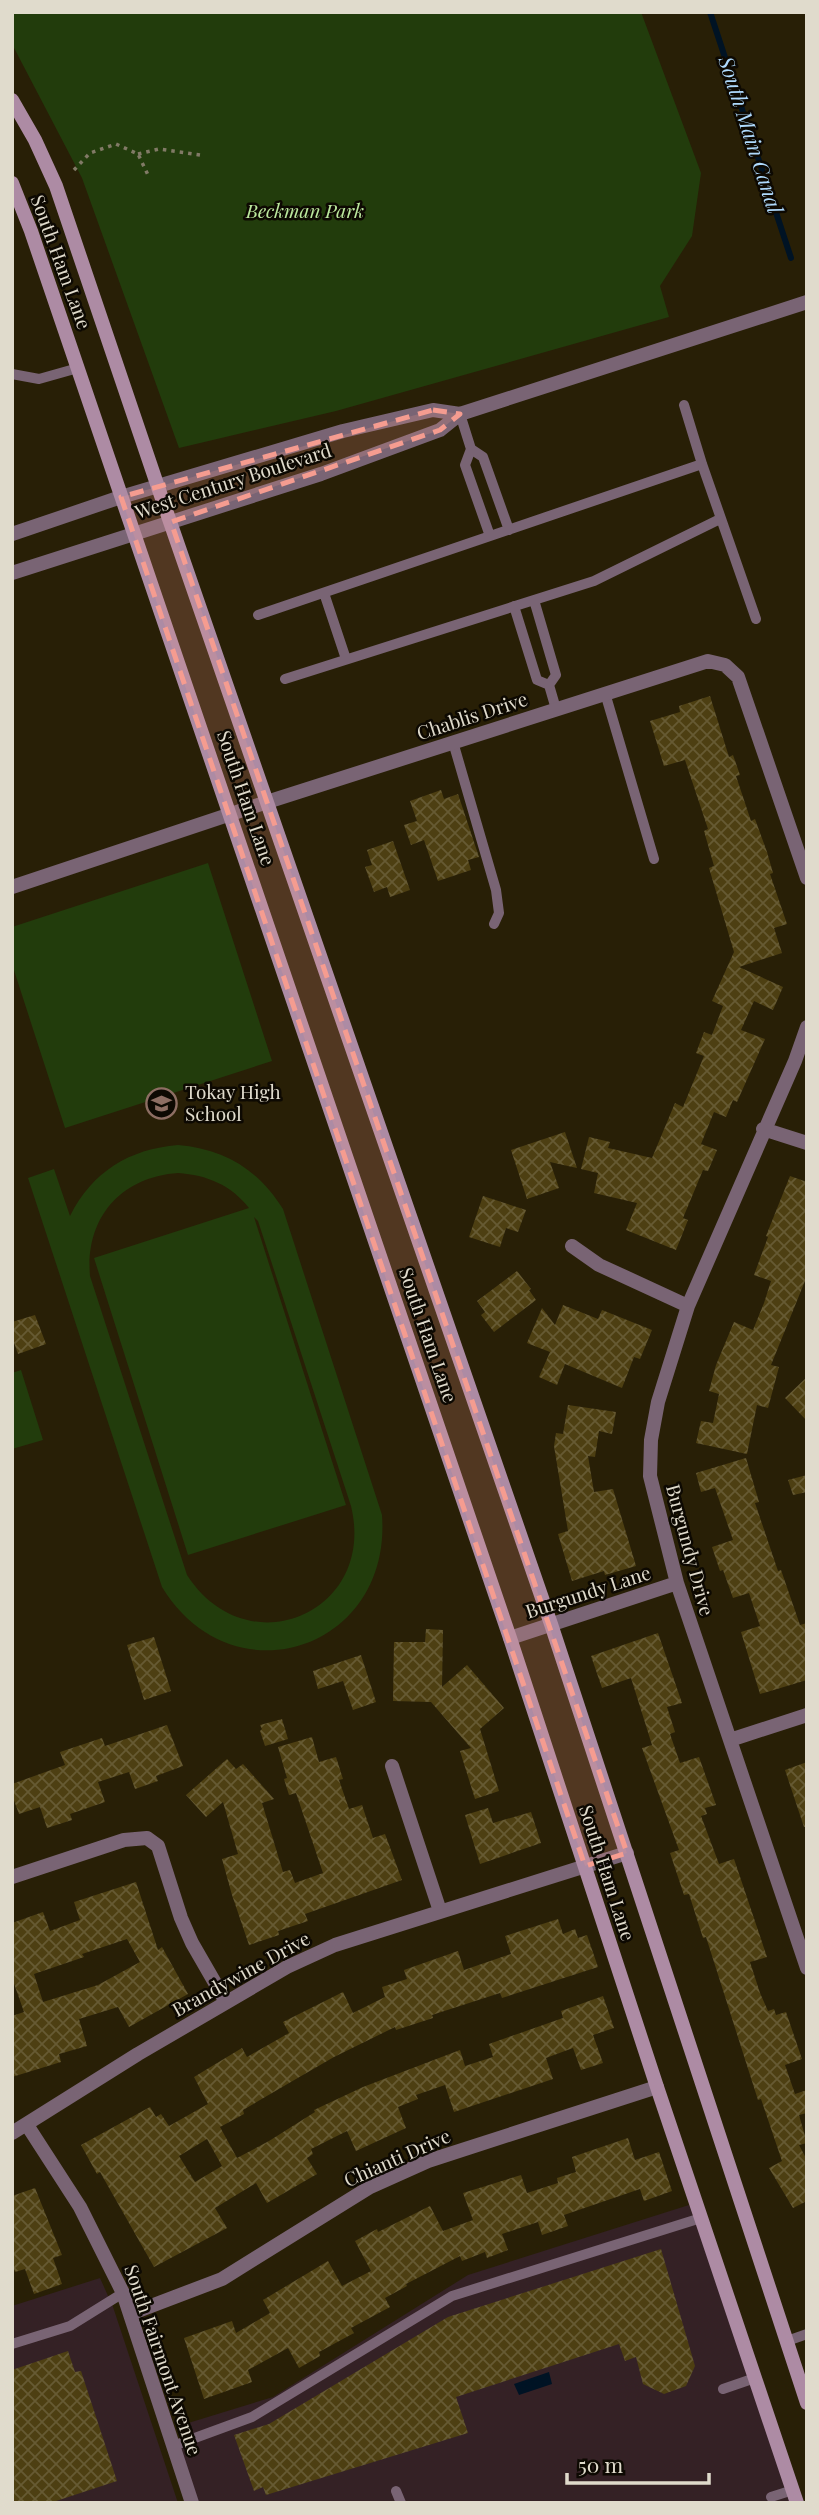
<svg xmlns="http://www.w3.org/2000/svg" width="819" height="2515" viewBox="0 0 819 2515" font-family="'Playfair Display',serif">
	<style>
		.commercial { fill: #342125 }
		.park { fill: #223c0c; fill-rule: evenodd }
		.water { fill: #001324 }
		.lines { fill: none; stroke-linecap: round; stroke-linejoin: round }
		.stream { stroke: #001324; stroke-width: 6 }
		.building { fill: url(#building-cross-hatch); fill-rule: evenodd }
		.path { stroke: #817a66; stroke-width: 3.5; stroke-dasharray: 3.5 5; stroke-linecap: butt }
		.service { stroke: #796474; stroke-width: 10 }
		.minor { stroke: #796474; stroke-width: 14 }
		.tertiary { stroke: #796474; stroke-width: 14 }
		.secondary { stroke: #ad8ba4; stroke-width: 14 }
		.marked { fill: #f59c90; fill-opacity: 0.2; stroke: #f59c90; stroke-width: 5; stroke-dasharray: 14 9; stroke-linejoin: round }
		.labels { text-anchor: middle; stroke-width: 5; stroke-linejoin: round; paint-order: stroke }
		.park-label { font-size: 19px; font-style: italic; fill: #bce99e; stroke: #0d0902 }
		.street-label { font-size: 19px; fill: #e0dbcc; stroke: #0d0902 }
		.poi-label { font-size: 19px; fill: #e0dbcc; stroke: #0d0902; text-anchor: start }
		.water-label { font-size: 21px; font-style: italic; fill: #afdafd; stroke: #0d0902 }
	</style>
	<defs>
		<pattern id="building-cross-hatch" width="8" height="8" patternUnits="userSpaceOnUse" patternTransform="scale(1.75)"><rect width="8" height="8" fill="#4d3f12"/><path d="M0 0l8 8M0 8l8-8" fill="none" stroke="#665a33"/></pattern>
	</defs>
	<rect width="100%" height="100%" fill="#281f06"/>
	<path class="commercial" d="M689 2205 695 2221 701 2218 791 2503H192L173 2446 190 2438 185 2424 273 2397 468 2275Z
		M100 2278 113 2307 178 2503H12V2306Z"/>
	<path class="park" d="M12 12H641L701 173 692 236 660 286 669 317 336 411 179 448 82 178 12 44Z
		M208 863 272 1061 65 1128 12 964V927Z
		M178 1145C224 1149 258 1169 283 1209L382 1515C392 1650 232 1702 162 1587L28 1178 54 1169 70 1216C92 1172 129 1149 178 1145ZM178 1173C207 1175 231 1185 249 1208L94 1258 188 1555 346 1505 254 1217 258 1221 351 1506C377 1613 247 1668 187 1575L90 1276C85 1219 120 1177 178 1173Z
		M21 1370 43 1440 12 1449V1373Z"/>
	<path class="water" d="M549 2372 552 2384 519 2395 514 2384Z"/>
	<g class="lines">
		<path class="stream" d="M710 12 791 258"/>
	</g>
	<path class="building" d="M710 696 729 757 733 755 740 775 736 776 751 821 755 819 767 852 773 873 770 874 787 924 774 928 782 953 739 967 783 987 773 1010 754 1001 741 1030 765 1039 737 1102 733 1100 726 1117 714 1112 701 1144 717 1150 708 1171 703 1170 683 1218 688 1220 676 1250 626 1230 637 1203 594 1193 598 1173 581 1169 589 1137 610 1142 608 1148 652 1158 675 1103 683 1107 704 1056 696 1053 704 1032 712 1035 723 1006 712 1001 734 952 709 868 714 866 704 831 708 829 685 760 664 766 650 721 680 712 679 706Z
		M441 790 444 799 458 794 479 857 468 860 471 870 438 881 424 840 411 845 404 825 417 821 410 801Z
		M393 841 410 890 390 897 387 887 374 892 365 867 372 865 367 850Z
		M565 1132 577 1168 550 1162 559 1188 527 1199 511 1150Z
		M790 1176 807 1182V1276L771 1365 779 1367 768 1408 757 1405 747 1454 696 1443 701 1421 713 1423 719 1394 709 1391 716 1365 734 1322 753 1330 764 1303 771 1281 754 1275 768 1237 766 1236Z
		M483 1196 526 1210 518 1232 506 1228 500 1247 469 1237Z
		M517 1271 531 1289 529 1290 536 1300 494 1332 481 1315 485 1312 477 1301Z
		M563 1305 598 1319 602 1310 652 1330 640 1359 634 1357 622 1388 565 1364 557 1385 539 1377 550 1352 527 1343 542 1308 555 1325Z
		M35 1315 46 1344 18 1354 12 1337V1322Z
		M807 1377V1421L785 1398Z
		M568 1405 616 1412 612 1434 599 1431 595 1457 588 1456 594 1492 613 1489 636 1566 605 1575 604 1571 572 1581 558 1534 568 1531 554 1446 556 1433 563 1434Z
		M746 1458 759 1502 755 1503 778 1571 781 1570 800 1625 807 1623V1680L760 1694 741 1632 760 1626 749 1593 733 1598 723 1570 720 1571 712 1547 733 1540 715 1488 701 1492 696 1473Z
		M807 1475V1492L793 1495 788 1480Z
		M426 1629 443 1630 442 1687 467 1665 504 1708 480 1729 499 1791 475 1799 460 1751 471 1748 431 1702 393 1701 394 1642H425Z
		M658 1633 682 1703 667 1707 675 1732 670 1734 680 1763 699 1757 716 1805 705 1808 707 1814 701 1816 719 1864 734 1859 767 1957 750 1962 760 1993 768 2011 774 2009 776 2015 786 2012 802 2059 785 2065 795 2094 807 2090V2113L799 2115 807 2143 799 2145 807 2160V2201L793 2208 769 2168 782 2161 761 2099 758 2100 706 1937 703 1938 689 1894 684 1895 670 1853 679 1850 642 1748 652 1745 631 1678 602 1688 591 1656Z
		M154 1637 171 1691 144 1700 127 1645Z
		M361 1655 376 1702 353 1710 343 1681 318 1689 313 1671Z
		M282 1719 288 1739 265 1746 260 1731 262 1729 260 1725Z
		M167 1725 183 1766 156 1776 158 1781 135 1789 129 1772 98 1782 105 1802 70 1814 72 1820 47 1828 40 1807 19 1814 12 1795V1784L65 1765 60 1752 102 1738 105 1746Z
		M312 1737 319 1762 336 1757 343 1779 339 1780 349 1809 362 1805 373 1838 385 1834 402 1880 305 1914 308 1921 278 1931 279 1935 249 1945 232 1895 222 1859 238 1854 223 1802 206 1817 186 1795 227 1759 236 1769 243 1764 274 1799 262 1803 283 1872 290 1870 295 1883 323 1873 296 1793 289 1795 284 1779 287 1778 278 1747Z
		M807 1762V1827H804L785 1770Z
		M488 1808 493 1823 531 1812 541 1843 480 1864 465 1815Z
		M136 1882 158 1950 162 1947 188 1994 129 2027 118 2007 79 2019 87 2046 59 2054 61 2062 12 2077V2016L24 2012 12 1978V1923L43 1912 50 1931 80 1920 74 1902ZM127 1939 140 1962 98 1985 43 2002 34 1974 84 1957 82 1954Z
		M558 1919 563 1934 575 1929 578 1938 587 1935 598 1967 502 1998 500 1993 432 2015 433 2018 396 2030 395 2027 334 2057 296 2079 243 2110 244 2114 220 2127 237 2158 269 2141 315 2112 314 2110 363 2087 460 2050 465 2066 493 2057 489 2044 563 2018 561 2011 603 1996 614 2028 593 2035 603 2063 581 2070 573 2048 546 2058 553 2079 454 2112 445 2085 416 2095 418 2099 398 2107 406 2128 356 2151 347 2131 311 2149 313 2154 307 2158 317 2174 267 2203 256 2183 215 2208 227 2228 154 2267 100 2172 97 2174 81 2145 150 2107 156 2117 161 2114 169 2126 208 2104 194 2077 242 2048 247 2057 289 2033 283 2022 343 1992 353 2013 385 1997 382 1987 407 1979 404 1970 458 1951 464 1970 511 1954 505 1936ZM207 2139 222 2166 195 2182 179 2156Z
		M628 2138 635 2160 659 2152 672 2191 644 2201 640 2189 564 2215 568 2226 542 2235 538 2222 502 2234 508 2250 487 2258 485 2252 462 2261 460 2256 406 2284 407 2286 385 2298 390 2307 351 2328 354 2333 319 2352 320 2356 299 2368 288 2348 248 2370 252 2382 204 2399 184 2338 232 2321 236 2333 270 2313 263 2300 328 2261 342 2286 371 2271 355 2241 377 2229 378 2232 430 2206 443 2231 473 2220 463 2193 521 2175 527 2193 558 2183 557 2178 576 2172 572 2157Z
		M35 2188 62 2255 53 2258 62 2284 34 2294 25 2269 15 2272 12 2264V2196Z
		M661 2249 695 2366 686 2386 664 2394 643 2384 636 2357 625 2361 619 2344 456 2397 468 2433 266 2495 263 2487 254 2491 234 2435 269 2424 448 2317Z
		M68 2351 75 2372 81 2371 117 2481 50 2503H12V2370Z"/>
	<g class="lines">
		<path class="path" d="M138 154 159 149 200 155
			M74 170 90 153 116 144 138 154 148 175"/>
		<path class="service" d="M12 374 39 379 78 368
			M684 405 702 464 756 619
			M460 414 471 449 465 465 490 536
			M471 449 483 457 509 530
			M324 593 346 659
			M534 600 556 675 549 685
			M514 606 537 680 549 685 556 709
			M258 615 702 464
			M285 679 594 581 720 519
			M605 693 654 859
			M453 742 496 890 499 913 494 924
			M787 2341 807 2334
			M12 2344 70 2326 123 2293
			M723 2389 755 2378
			M173 2446 252 2417 452 2296 701 2218
			M396 2491 401 2503
			M771 2497 793 2490"/>
		<path class="minor" d="M12 887 267 802 708 661 725 665 738 677 807 878
			M807 1027 795 1061 688 1306 658 1402 651 1440 650 1476 677 1583 807 1968
			M763 1129 807 1143
			M572 1246 599 1265 688 1306
			M510 1638 677 1583
			M730 1740 807 1715
			M392 1766 440 1911
			M12 1877 124 1840 147 1838 158 1846 181 1918 192 1943 226 2002
			M27 2125 80 2207 123 2293 192 2503
			M12 2133 138 2054 287 1967 335 1945 627 1853
			M130 2314 222 2279 370 2187 428 2161 657 2087"/>
		<path class="tertiary" d="M12 534 121 497 343 431 433 410 460 414
			M12 573 321 474 440 430 460 414 807 302"/>
		<path class="secondary" d="M12 100 35 140 56 186 158 487 551 1624 807 2403
			M12 183 31 231 510 1638 657 2087 797 2503"/>
	</g>
	<path class="marked" d="M433 410 460 414 440 430 171 522 627 1853 585 1866 121 497Z"/>
	<defs>
		<symbol id="school-ring" viewBox="-11 -11 22 22"><circle r="9.5" fill="#0d0902" stroke="#8d6e63" stroke-width="1.5"/><path d="M0-5L7-2L0 1L-7-2ZM-4 1L0 2.5L4 1V4Q0 6-4 4Z" fill="#8d6e63"/></symbol>
	</defs>
	<g fill-rule="evenodd">
		<use href="#school-ring" x="144" y="1086" width="35" height="35"/>
	</g>
	<g class="labels">
		<g class="park-label">
			<text x="305" y="218">Beckman Park</text>
		</g>
		<g class="street-label">
			<text transform="translate(61 262) rotate(70)" y="7">South Ham Lane</text>
			<text transform="translate(233 481) rotate(-18)" y="7">West Century Boulevard</text>
			<text transform="translate(472 716) rotate(-18)" y="7">Chablis Drive</text>
			<text transform="translate(246 798) rotate(71)" y="7">South Ham Lane</text>
			<text transform="translate(428 1335) rotate(71)" y="7">South Ham Lane</text>
			<text transform="translate(690 1550) rotate(75)" y="7">Burgundy Drive</text>
			<text transform="translate(588 1592) rotate(-18)" y="7">Burgundy Lane</text>
			<text transform="translate(607 1873) rotate(72)" y="7">South Ham Lane</text>
			<text transform="translate(241 1974) rotate(-29)" y="7">Brandywine Drive</text>
			<text transform="translate(397 2158) rotate(-24)" y="7">Chianti Drive</text>
			<text transform="translate(163 2360) rotate(71)" y="7">South Fairmont Avenue</text>
		</g>
		<g class="poi-label">
			<text x="185" y="1099">Tokay High<tspan x="185" dy="22">School</tspan></text>
		</g>
		<g class="water-label">
			<text transform="translate(750 135) rotate(72)" y="7">South Main Canal</text>
		</g>
	</g>
	<rect width="819" height="2515" fill="none" stroke="#e0dbcc" stroke-width="28"/>
	<path d="M567 2473v10h142v-10" fill="none" stroke="#e0dbcc" stroke-width="3.5"/>
	<text x="578" y="2473" font-size="21" fill="#e0dbcc" stroke="#0d0902" stroke-width="5" paint-order="stroke">50 m</text>
</svg>
